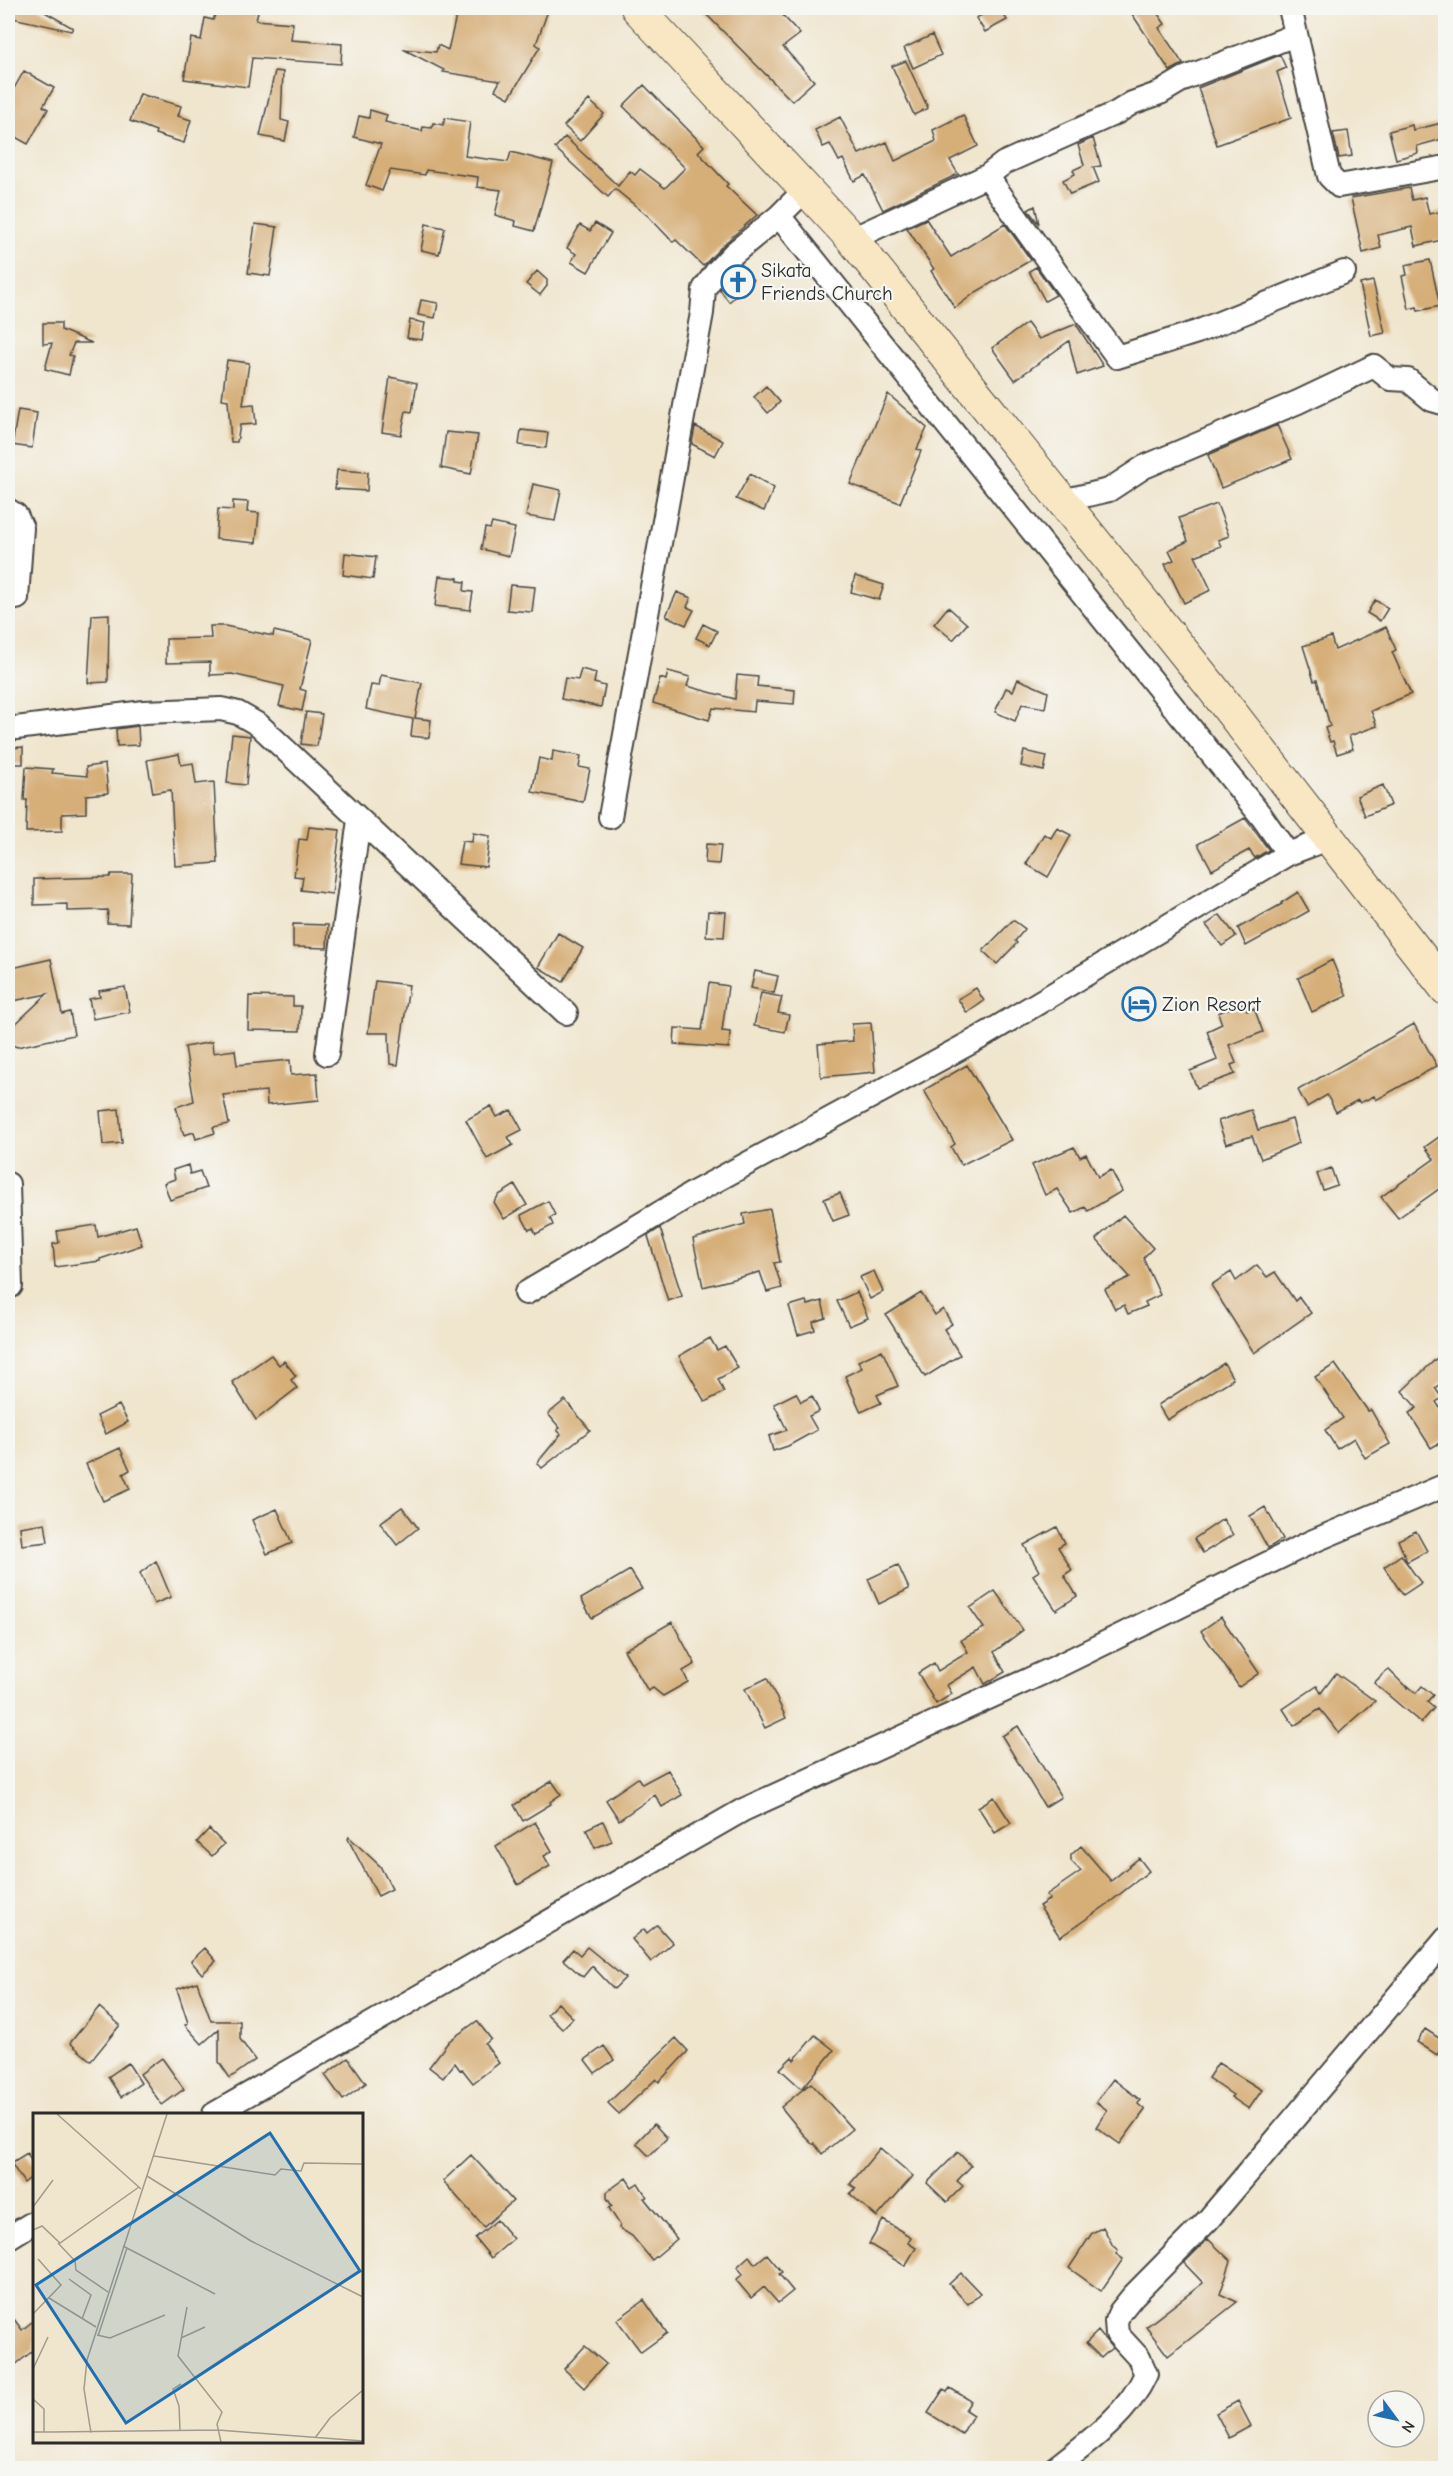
<svg xmlns="http://www.w3.org/2000/svg" width="1453" height="2476" viewBox="0 0 1453 2476" font-family="'Comic Neue',sans-serif">
	<style>
		.building { fill: #d6ae78 }
		.lines { fill: none; stroke-linecap: round; stroke-linejoin: round }
		.street-casing { stroke: #494743; stroke-width: 26 }
		.secondary-casing { stroke: #494743; stroke-width: 34 }
		.street { stroke: #fff; stroke-width: 22 }
		.secondary { stroke: #f9e7c3; stroke-width: 32 }
		.labels { text-anchor: middle; stroke-width: 4.5; stroke-linejoin: round; paint-order: stroke }
		.poi-label { font-size: 20px; fill: #2b2b2b; stroke: #f6f6f2; text-anchor: start }
		.inset-road { fill: none; stroke: #a19b8c; stroke-width: 1.5 }
		.view { fill: #1f6fb2; fill-opacity: 0.15; stroke: #1f6fb2; stroke-width: 3 }
		.inset-edge { fill: none; stroke: #2b2b2b; stroke-width: 3 }
	</style>
	<rect width="100%" height="100%" fill="#f6f6f2"/>
	<filter id="ink" filterUnits="userSpaceOnUse"><feTurbulence type="fractalNoise" baseFrequency=".0167" numOctaves="2"/><feDisplacementMap in="SourceGraphic" scale="12" xChannelSelector="R" yChannelSelector="G"/><feConvolveMatrix kernelMatrix="1 2 1 2 8 2 1 2 1" color-interpolation-filters="sRGB"/></filter>
	<filter id="wash" filterUnits="userSpaceOnUse"><feTurbulence type="fractalNoise" baseFrequency=".008" numOctaves="4" result="noise"/><feDisplacementMap in="SourceGraphic" scale="24" xChannelSelector="R" yChannelSelector="G"/><feGaussianBlur stdDeviation="1.35" result="paint"/><feColorMatrix in="noise" values="0 0 0 0 0 0 0 0 0 0 0 0 0 0 0 0 0 1.4 0 .05"/><feComposite in="paint" operator="in"/></filter>
	<g filter="url(#wash)">
		<rect width="100%" height="100%" fill="#f0e5cd"/>
		<g id="blocks">
			<path class="building" d="M8 8H38L73 28 71 31 8 17Z
				M218 8H259L256 20 293 23 291 40 342 44 341 64 252 58 248 87 184 79 191 38 201 40 205 18 213 20Z
				M458 8H549L536 44 540 47 509 98 495 90 500 81 443 72 444 70 403 49 436 52 438 45 448 50Z
				M700 8H776L800 34 783 47 814 81 792 101Z
				M995 8H1000L1007 20 985 32 976 18Z
				M1128 8H1154L1165 24 1159 28 1183 64 1170 71Z
				M932 35 941 55 913 68 904 48Z
				M1280 55 1286 68 1277 72 1291 118 1217 145 1198 88Z
				M906 61 928 108 914 115 892 66Z
				M24 71 54 88 43 106 48 109 28 144 8 133V99Z
				M275 71 283 72 281 120 289 122 285 141 260 136Z
				M644 85 704 146 698 152 728 184 726 186 757 215 724 244 703 266 676 240 673 242 648 216 615 189 608 197 555 148 565 137 618 186 630 171 635 175 640 169 665 188 685 168 623 106Z
				M140 94 181 106 178 116 191 120 184 143 155 134 156 131 130 121Z
				M589 100 604 114 580 141 564 126Z
				M370 110 387 115 385 122 422 131 423 127 432 128 433 123 443 125 445 118 470 122 465 156 508 162 511 152 553 163 534 231 515 226 516 221 495 215 501 190 477 187 478 177 426 170 425 175 390 170 382 191 366 185 381 144 354 137 359 116 369 118Z
				M963 115 978 146 950 160 958 174 883 210 865 175 854 181 843 159 839 161 830 144 823 147 815 130 840 117 859 154 887 142 895 161 936 141 933 130Z
				M1446 122V138L1417 146 1418 153 1396 159 1389 131 1412 125 1413 130Z
				M1348 131 1352 156 1339 158 1333 133Z
				M1093 138 1101 166 1093 167 1099 182 1070 194 1063 180 1075 174 1073 170 1084 165 1078 145Z
				M1409 188 1412 200 1425 197 1429 214 1446 211V239L1416 246 1412 227 1378 235 1381 248 1363 253 1351 198Z
				M1035 206 1039 224 1028 210Z
				M926 219 951 257 1005 224 1031 260 976 292 955 308 931 271 934 269 907 228Z
				M595 223 611 233 588 272 571 262 576 254 567 248 580 225 590 231Z
				M255 224 277 227 270 276 248 273Z
				M426 224 445 228 439 254 421 250Z
				M1430 260 1440 306 1418 311 1417 307 1409 309 1402 276 1407 275 1405 265Z
				M740 266 753 280 729 302 720 290Z
				M1036 267 1056 295 1045 301 1029 271Z
				M537 271 547 280V286L540 295 526 284Z
				M1373 281 1385 333 1371 336 1360 284Z
				M421 300 438 303 435 318 418 315Z
				M410 320 425 323 422 340 407 338Z
				M43 323H61V330L92 343H74L69 355 73 356 69 375 45 369 52 343 43 344Z
				M1027 323 1039 339 1076 324 1103 366 1077 375 1069 341 1015 380 992 348Z
				M227 360 249 363 243 405 254 404 256 424 240 425 237 442H231L228 400 222 399Z
				M390 377 417 383 412 412 406 411 401 435 382 432Z
				M766 386 780 402 768 413 754 397Z
				M888 394 927 428 917 449 921 451 900 503 850 484Z
				M18 410 37 413 32 448 12 445Z
				M1277 425 1292 459 1221 488 1208 455Z
				M695 426 723 441 715 456 692 444Z
				M521 430 548 433 546 448 519 445Z
				M446 432 478 435 471 474 441 468Z
				M337 470 368 472 367 491 335 489Z
				M750 474 774 488 764 511 736 499Z
				M533 484 561 490 555 521 526 516Z
				M233 501 248 502 247 512 259 513 256 543 216 539 218 509 233 510Z
				M1217 504 1229 536 1218 540 1221 546 1195 556 1211 590 1184 603 1165 564 1174 560 1169 550 1188 541 1179 518Z
				M492 523 515 528 509 556 481 549 485 528 490 529Z
				M345 553 376 557 373 579 343 575Z
				M439 576 458 578V581L465 582 464 591 473 592 470 610 435 606Z
				M855 576 884 585 879 600 851 592Z
				M510 585 535 587 532 612 507 610Z
				M677 592 691 598 687 607 694 610 686 625 666 616Z
				M1375 600 1388 608 1380 621 1367 613Z
				M948 607 967 624 953 640 934 624Z
				M109 614 108 682 88 683 92 615Z
				M703 624 717 631 710 645 696 638Z
				M210 626H225L273 636 274 631 312 640 300 689 306 691 302 711 279 706 284 686 232 674 210 675V662L166 663V639L211 638Z
				M1386 627 1396 650 1392 652 1411 694 1371 711 1377 726 1349 736 1353 749 1337 754 1333 741 1330 742 1325 728 1330 726 1317 680 1314 681 1303 646 1331 637 1335 650Z
				M581 669 596 673 594 683 605 686 601 707 561 699 565 678 578 680Z
				M668 671 690 677 687 686 735 699 737 675 758 677 757 686 795 690 794 704 755 701 754 712 713 708 709 720 653 703 660 678 666 680Z
				M381 675 422 683 415 718 431 720 429 738 411 736 413 719 366 709 371 685 379 686Z
				M1018 679 1048 692 1045 708 1022 704 1015 721 995 712 1006 688 1013 691Z
				M306 712 322 714 317 746 301 744Z
				M138 726 139 745 117 746 116 729Z
				M232 734 250 736 246 785 227 783Z
				M23 747V764H8V748Z
				M553 751 581 756 579 767 590 769 583 802 532 792 539 758 552 761Z
				M1024 751 1047 756 1044 771 1021 766Z
				M179 754 181 765 193 763 196 784 214 782 218 863 175 866 171 790 153 793 147 760Z
				M105 764 108 793 86 795V813L62 814V831L26 832 27 800H24L26 767 53 769 52 773 87 776 86 767Z
				M1383 785 1391 805 1365 816 1357 796Z
				M1245 818 1269 850 1255 858 1249 850 1212 870 1198 844Z
				M309 827 340 830 332 894 301 890 303 877 294 876 299 839 307 840Z
				M1057 828 1071 835 1048 877 1026 864 1044 834 1051 838Z
				M473 833 490 836 486 867 458 864 462 841 472 842Z
				M706 844 721 845 719 864 705 863Z
				M111 874H132L129 924 107 923 108 910 67 911V904L34 905V879L110 877Z
				M1298 892 1309 911 1246 946 1238 928 1282 904 1281 903Z
				M708 911 726 912 724 937 706 936Z
				M1220 915 1236 936 1222 946 1206 925Z
				M1013 920 1025 929 1015 941 1017 943 997 964 983 951Z
				M293 924 328 925 327 948 293 947Z
				M558 933 583 948 563 982 538 967Z
				M51 959 62 1014 70 1012 74 1035 17 1047 8 1043 11 1035 8 1031 47 994 8 1002V987L11 986 8 969Z
				M1332 960 1347 996 1312 1012 1298 978Z
				M755 971 778 976 774 993 751 988Z
				M375 981 409 985 398 1065 390 1064 389 1033H368Z
				M709 983 728 986 722 1031 730 1032 729 1048 674 1044 675 1028 702 1030Z
				M125 987 130 1012 93 1019 89 999 100 997 99 991Z
				M976 988 984 1001 967 1013 958 999Z
				M761 993 782 997 778 1013 789 1015 785 1032 754 1026Z
				M249 996 293 997V1006H301L300 1031 248 1030Z
				M1244 1003 1247 1011 1254 1008 1263 1032 1229 1045 1236 1063 1231 1065 1235 1074 1197 1088 1190 1071 1217 1060 1207 1031 1222 1024 1218 1013Z
				M871 1023 875 1072 821 1077 818 1044 853 1041 852 1024Z
				M1414 1024 1437 1066 1376 1100 1374 1096 1360 1103 1358 1100 1336 1112 1327 1095 1307 1107 1298 1090Z
				M212 1042 213 1053 235 1050 237 1065 290 1060 291 1075 317 1073 319 1100 267 1105 266 1091 223 1095 229 1124 213 1127 215 1133 196 1139 194 1132 184 1135 176 1107 194 1101 185 1047Z
				M967 1065 1012 1140 961 1165 951 1147 955 1144 924 1090Z
				M491 1106 497 1117 511 1110 522 1130 508 1137 513 1145 487 1159 466 1120Z
				M119 1109 122 1143 103 1145 100 1111Z
				M1251 1110 1258 1130 1292 1119 1299 1143 1261 1159 1252 1136 1226 1144 1218 1121Z
				M1446 1132V1184L1398 1218 1381 1197 1434 1159 1425 1147Z
				M1074 1147 1080 1157 1086 1154 1098 1177 1111 1170 1122 1191 1088 1211 1085 1207 1073 1213 1057 1189 1045 1195 1032 1165Z
				M188 1165 190 1174 200 1171 206 1188 170 1200 164 1183 175 1179 173 1170Z
				M1331 1168 1337 1185 1323 1190 1317 1174Z
				M515 1185 527 1205 504 1219 494 1202 499 1195Z
				M840 1193 849 1215 833 1221 824 1199Z
				M548 1201 555 1215 550 1218 553 1225 536 1234 533 1228 529 1230 521 1215Z
				M770 1209 780 1262 774 1263 782 1288 767 1292 760 1272 703 1287 693 1239 745 1224 743 1214Z
				M1123 1215 1153 1248 1143 1258 1160 1295 1145 1302 1147 1306 1128 1314 1124 1305 1115 1309 1105 1289 1130 1277 1096 1239Z
				M96 1225 98 1237 136 1226 142 1245 100 1259V1261L55 1267 53 1244 59 1243 57 1231Z
				M660 1228 682 1296 668 1301 648 1236Z
				M1257 1265 1267 1277 1275 1272 1295 1301 1299 1297 1311 1313 1254 1353 1211 1285 1231 1272 1236 1281Z
				M874 1271 883 1292 870 1299 860 1277Z
				M857 1292 868 1318 849 1326 837 1301Z
				M921 1293 935 1315 943 1309 952 1324 944 1329 960 1355 925 1377 886 1315Z
				M806 1301 808 1305 822 1301 826 1318 813 1322 815 1330 798 1335 789 1306Z
				M710 1338 717 1350 725 1346 738 1368 718 1379 724 1392 705 1402 679 1356Z
				M882 1350 898 1386 877 1395 881 1403 861 1412 845 1376 862 1368 858 1361Z
				M271 1355 279 1365 284 1361 296 1376 291 1380 297 1388 256 1420 232 1382Z
				M1438 1357 1446 1365V1379L1435 1388 1442 1398 1436 1402 1446 1417V1439L1431 1448 1409 1413 1417 1408 1402 1391Z
				M1224 1363 1233 1379 1167 1420 1158 1405Z
				M1335 1364 1368 1411 1371 1410 1390 1444 1365 1458 1354 1438 1337 1449 1325 1430 1343 1418 1315 1377Z
				M796 1393 801 1402 812 1396 819 1411 809 1416 817 1430 788 1446 773 1451 769 1436 787 1430 774 1404Z
				M565 1400 590 1430 542 1468 537 1463 561 1434 557 1430 560 1428 548 1414Z
				M119 1405 128 1422 106 1434 97 1416Z
				M120 1448 130 1470 123 1474 130 1489 103 1501 86 1464Z
				M402 1507 418 1528 397 1545 380 1523Z
				M1265 1507 1283 1539 1268 1548 1250 1516Z
				M277 1509 292 1543 267 1554 252 1520Z
				M1223 1519 1233 1535 1203 1553 1194 1539Z
				M45 1523 48 1542 22 1545 20 1527Z
				M1057 1527 1065 1543 1058 1547 1072 1570 1064 1575 1077 1596 1056 1610 1033 1575 1039 1571 1024 1545Z
				M1416 1531 1427 1551 1407 1562 1398 1540Z
				M1401 1555 1421 1583 1403 1595 1384 1567Z
				M156 1561 171 1597 154 1604 140 1573Z
				M898 1565 909 1589 879 1604 868 1579Z
				M630 1570 642 1589 592 1618 581 1599Z
				M995 1591 1023 1630 994 1652 1005 1672 985 1684 976 1667 947 1685 952 1694 936 1704 918 1673 934 1663 938 1671 968 1652 961 1640 984 1628 970 1608Z
				M1221 1617 1259 1673 1239 1687 1201 1631Z
				M672 1622 695 1664 683 1671 688 1682 663 1696 653 1688 648 1691 624 1650Z
				M1388 1669 1407 1688 1408 1686 1416 1693 1422 1686 1433 1695 1427 1702 1434 1708 1421 1723 1374 1683Z
				M1336 1673 1375 1701 1339 1733 1320 1709 1294 1726 1283 1709 1317 1686 1321 1693Z
				M767 1678 786 1718 765 1728 745 1689Z
				M1018 1726 1061 1797 1045 1807 1002 1736Z
				M668 1770 682 1795 662 1807 655 1795 619 1820 606 1800 638 1778 642 1784Z
				M552 1781 561 1794 550 1802 551 1804 523 1821 514 1805Z
				M994 1797 1011 1823 995 1833 978 1807Z
				M603 1821 612 1841 595 1848 586 1829Z
				M535 1822 552 1851 544 1856 550 1866 518 1885 496 1846Z
				M209 1829 224 1844 212 1856 197 1842Z
				M349 1837 380 1866 392 1889 378 1896 348 1839Z
				M1081 1846 1111 1881 1139 1858 1149 1871 1105 1906 1060 1937 1039 1906 1050 1899 1046 1895 1081 1871 1071 1861V1855Z
				M657 1925 673 1943 651 1962 632 1939 644 1929 647 1933Z
				M587 1947 625 1978 614 1989 592 1966 583 1977 563 1960 573 1949 580 1955Z
				M205 1948 216 1961 202 1974 191 1961Z
				M197 1982 211 2021H240V2039L255 2060 230 2078 219 2062V2029L202 2044 185 2025 188 2023 177 1989Z
				M558 2003 573 2018 562 2029 547 2014Z
				M99 2007 120 2025 91 2061 70 2043Z
				M477 2021 491 2039 485 2044 499 2063 473 2083 462 2069 460 2070 455 2063 443 2078 429 2067 449 2041Z
				M1425 2029 1445 2042 1437 2055 1417 2042Z
				M815 2035 834 2050 802 2089 780 2069 792 2057 794 2060Z
				M676 2038 688 2051 659 2082 656 2079 619 2114 608 2103Z
				M604 2046 614 2060 595 2073 585 2060Z
				M162 2058 184 2089 162 2105 140 2074Z
				M348 2058 366 2083 343 2100 325 2075Z
				M128 2063 141 2083 121 2097 108 2077Z
				M1218 2063 1262 2090 1249 2109 1231 2097 1233 2095 1208 2078Z
				M1113 2079 1140 2100 1138 2104 1145 2110 1120 2144 1096 2127 1107 2110 1096 2102Z
				M811 2083 852 2129 822 2154 814 2143 813 2144 803 2134 781 2107Z
				M654 2124 667 2138 649 2156 636 2143Z
				M880 2148 913 2176 877 2217 850 2194 856 2188 850 2184Z
				M958 2152 971 2166 957 2181 963 2186 947 2202 927 2183Z
				M27 2153 34 2165V2175L24 2183 11 2163Z
				M471 2155 513 2201 484 2227 443 2181Z
				M626 2178 632 2187 638 2183 647 2197 644 2198 677 2239 652 2260 632 2236 619 2228 620 2225 609 2208 612 2206 607 2198V2192Z
				M497 2220 513 2239 491 2258 475 2238Z
				M883 2220 911 2237 908 2243 916 2248 905 2266 869 2244Z
				M1103 2227 1113 2246 1118 2250 1116 2254 1123 2259 1101 2291 1069 2268 1092 2233Z
				M1208 2239 1231 2261 1220 2294 1237 2302 1168 2356 1146 2327 1203 2283 1184 2263Z
				M767 2254 782 2272 779 2274 793 2291 778 2303 764 2287 751 2298 736 2280 743 2274 737 2267 749 2256 755 2264Z
				M961 2273 980 2293 968 2304 949 2284Z
				M644 2300 667 2333 641 2352 617 2320Z
				M8 2311 22 2330 34 2320V2350L15 2365 8 2356Z
				M1098 2331 1112 2348 1101 2358 1086 2343Z
				M585 2346 606 2364 584 2388 564 2369Z
				M950 2388 971 2401 965 2410 973 2415 962 2434 928 2413 943 2390 947 2392Z
				M1238 2401 1251 2426 1229 2438 1216 2413Z"/>
		</g>
	</g>
	<g filter="url(#ink)">
		<use href="#blocks" fill-opacity="0" stroke="#494743" stroke-width="1.5"/>
		<g class="lines">
			<defs>
				<path id="street" d="M1290 8 1329 176 1339 186 1446 167
					M987 176 1117 357 1197 332 1344 272
					M779 216 1262 817 1288 854
					M852 239 987 176 1004 163 1116 113 1132 103 1160 93 1185 78 1295 35
					M1062 501 1109 490 1144 467 1298 402 1374 366 1390 379 1408 380 1432 400 1446 404
					M8 510 16 515 22 528 17 598
					M8 729 144 712 221 709 238 713 259 725 566 1013
					M610 817 702 313 704 289 716 272 734 253 779 216 805 190
					M327 1054 359 820
					M8 1184 11 1286
					M526 1293 695 1192 981 1037 1288 854 1330 838
					M214 2114 743 1810 1056 1667 1311 1542 1446 1485
					M8 2238 34 2222
					M1055 2468C1089 2442 1128 2414 1146 2374L1139 2358 1117 2334 1116 2321 1120 2312 1133 2296 1208 2220 1446 1939"/>
				<path id="secondary" d="M637 8 852 239 1210 685 1446 989"/>
			</defs>
			<use href="#street" class="street-casing"/>
			<use href="#secondary" class="secondary-casing"/>
			<use href="#street" class="street"/>
			<use href="#secondary" class="secondary"/>
		</g>
	</g>
	<defs>
		<symbol id="church-ring" viewBox="-11 -11 22 22"><circle r="9.5" fill="#f6f6f2" stroke="#1f6fb2" stroke-width="1.5"/><path d="M-1.2-6h2.4v3.5h3.3v2.4h-3.3V6h-2.4V-.1h-3.3v-2.4h3.3Z" fill="#1f6fb2"/></symbol>
		<symbol id="hotel-ring" viewBox="-11 -11 22 22"><circle r="9.5" fill="#f6f6f2" stroke="#1f6fb2" stroke-width="1.5"/><path d="M-6-4.5h1.5V1H6V5H4.5V3h-9V5H-6ZM-4 0a1.8 1.8 0 1 1 3.6 0ZM.5 0V-2.5h3Q6-2.5 6 0Z" fill="#1f6fb2"/></symbol>
	</defs>
	<g fill-rule="evenodd">
		<use href="#church-ring" x="719" y="263" width="38" height="38"/>
		<use href="#hotel-ring" x="1120" y="985" width="38" height="38"/>
	</g>
	<g class="labels">
		<g class="poi-label">
			<text x="761" y="277">Sikata<tspan x="761" dy="23">Friends Church</tspan></text>
			<text x="1162" y="1011">Zion Resort</text>
		</g>
	</g>
	<g transform="translate(33 2113)">
		<rect width="330" height="330" fill="#f0e5cd"/>
		<path class="inset-road" d="M24 1 108 76M121 43 242 62 248 56 268 58 271 50 330 51M114 63 218 128 330 184M0 94 20 67M0 117 9 113 27 130 106 74M25 130 42 148 43 157 75 179M90 133 182 181M36 166 58 182 49 206M16 185 63 214M154 194 145 243 189 299 184 311 188 329M0 201 28 172 5 146M64 222 77 225 132 202M65 223 94 135M148 225 172 214M0 256 15 224M161 265 213 230M0 286 11 296V319M147 317 146 293 140 276 148 271M0 319H20M18 319 185 317 330 328M58 320 51 276 54 247 134 1M282 325 297 305 330 277"/>
		<path class="view" d="M237 20 327 158 93 310 3 172Z"/>
		<rect width="330" height="330" class="inset-edge"/>
	</g>
	<rect width="1453" height="2476" fill="none" stroke="#f6f6f2" stroke-width="30"/>
	<g transform="translate(1396 2419) rotate(123)"><circle r="28" fill="#f6f6f2" stroke="#a5a5a2" stroke-width="1.5"/>
	<path d="M0-4.5L10 22L0 15L-10 22Z" fill="#1f6fb2"/>
	<text y="-9" font-size="16" font-weight="bold" text-anchor="middle" fill="#2b2b2b">N</text>
	</g>
</svg>
